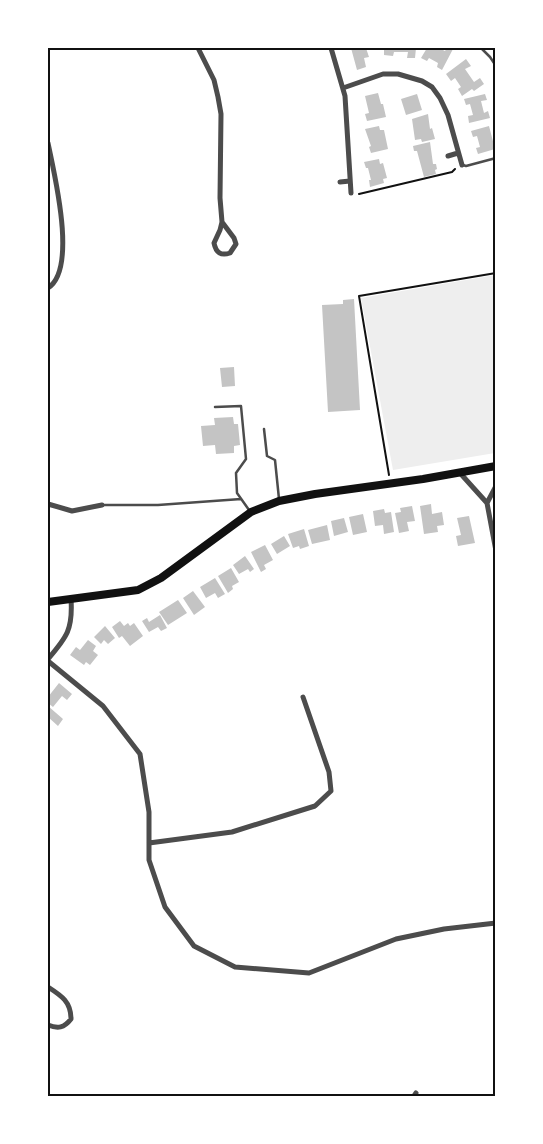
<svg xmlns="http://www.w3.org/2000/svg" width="543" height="1144" viewBox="0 0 543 1144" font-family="'Roboto Condensed',sans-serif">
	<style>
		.green { fill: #eee }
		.building { fill: #c4c4c4 }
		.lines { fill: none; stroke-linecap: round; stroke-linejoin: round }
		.path { stroke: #111; stroke-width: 2 }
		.service { stroke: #4c4c4c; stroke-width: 2.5 }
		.minor { stroke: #4c4c4c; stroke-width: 5 }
		.secondary { stroke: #111; stroke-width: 8 }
		.neatline { fill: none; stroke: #111; stroke-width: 2 }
	</style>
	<rect width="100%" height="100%" fill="#fff"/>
	<path class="green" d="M495 275V453L393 470 361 298Z"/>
	<path class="building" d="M351 48H366L369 57 364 58 366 67 357 70Z
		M384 48H416L415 58H407L408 52H394L393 56 384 55Z
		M427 48H439L445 51 447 48 453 49 442 70 437 67 438 63 429 58 427 61 421 58Z
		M466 59 471 66 465 69 474 82 480 78 484 84 474 91 472 89 462 96 458 89 461 87 455 78 451 81 446 74Z
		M378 93 381 104H383L386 117 367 121 365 114 369 113 365 96Z
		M417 94 422 110 406 115 401 99Z
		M485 94 487 100 481 101 484 113 488 111 490 118 469 123 468 116 473 115 470 104 466 105 464 99Z
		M428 114 430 129 432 128 435 139 422 142 421 139 415 140 412 119Z
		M379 126 380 130H384L388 149 371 153 369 147 371 146 365 129Z
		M489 126 495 149 478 154 476 148 480 147 477 136 473 137 471 131Z
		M430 142 433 164H436L437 169 435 170 436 174 424 177 417 151H414L413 146Z
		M379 159 380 164 383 163 387 178 383 179 384 183 370 187 369 180H371L368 168H366L364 162Z
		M354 299 360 410 328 412 322 305 343 304V300Z
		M234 367 235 386 222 387 220 368Z
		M233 417 234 424H238L240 445 234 446V453L216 454 215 445 203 446 201 426 215 425 214 418Z
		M431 504 432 514 442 512 444 525 437 526 438 532 424 534 420 506Z
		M412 506 415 521 407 522 409 531 399 533 395 513 401 512 400 508Z
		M384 509 385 513 391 512 394 532 384 534 383 525 375 526 373 511Z
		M363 514 367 532 353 535 349 517Z
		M469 516 475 543 458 546 456 536 461 535 457 518Z
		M344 518 348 532 334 536 331 521Z
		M327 525 330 540 312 544 308 530Z
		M304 529 309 546 300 549 299 546 293 548 288 534Z
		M284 536 290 546 277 554 271 544Z
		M265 545 273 560 264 565 266 569 261 572 251 552Z
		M245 556 254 569 250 572 248 569 239 574 233 565Z
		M231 568 239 582 232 586 233 589 228 593 218 576Z
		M215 578 225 594 218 598 215 593 206 598 200 587Z
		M193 591 205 607 194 615 183 598Z
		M178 600 187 613 168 625 159 612Z
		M160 615 167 628 161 631 158 627 149 632 142 621 147 618 149 622Z
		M120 621 124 626 128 623 130 626 134 623 143 636 130 646 122 636 119 638 112 627Z
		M105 626 115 638 108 644 104 640 101 644 94 637Z
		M88 640 96 646 93 651 98 655 90 665 86 662 84 665 70 655 76 647 80 650Z
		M59 683 72 694 67 700 62 696 53 707 48 703V697Z
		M48 706 63 719 58 726 48 717Z"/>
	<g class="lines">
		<path class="path" d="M359 194 452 172 455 169
			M389 475 359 296 496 273"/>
		<path class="service" d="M481 48 490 57 496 66
			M463 165 466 166 496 158
			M215 407 241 406 246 459 236 473 237 493 249 510
			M264 429 267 456 275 460 279 499
			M103 505H158L241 499"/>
		<path class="minor" d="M198 48 214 80 218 97 221 114 220 198 222 222 220 230 214 243C216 253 221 256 230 253L236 244 234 238 222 222
			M331 48 345 96 351 193
			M343 88 383 74H398L422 81 432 87 440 98 448 115 462 165
			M48 143C54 173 78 269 48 288
			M448 156 458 153
			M340 182 350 181
			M460 473 487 503 496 551
			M487 503 496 486
			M48 504 72 511 102 505
			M48 659C67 637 73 629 71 599
			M48 661 103 706 140 754 149 812V860L165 907 194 946 235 967 309 973 396 939 444 929 496 923
			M149 843 232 832 315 806 331 791 329 772 303 697
			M48 987C62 996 71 1002 71 1019 64 1028 58 1029 48 1025
			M414 1096 416 1093"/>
		<path class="secondary" d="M48 602 138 590 161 578 251 512 279 501 315 494 423 479 496 466"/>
	</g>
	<rect width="543" height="1144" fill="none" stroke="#ffffff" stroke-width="98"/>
	<rect x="49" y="49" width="445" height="1046" class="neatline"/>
</svg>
